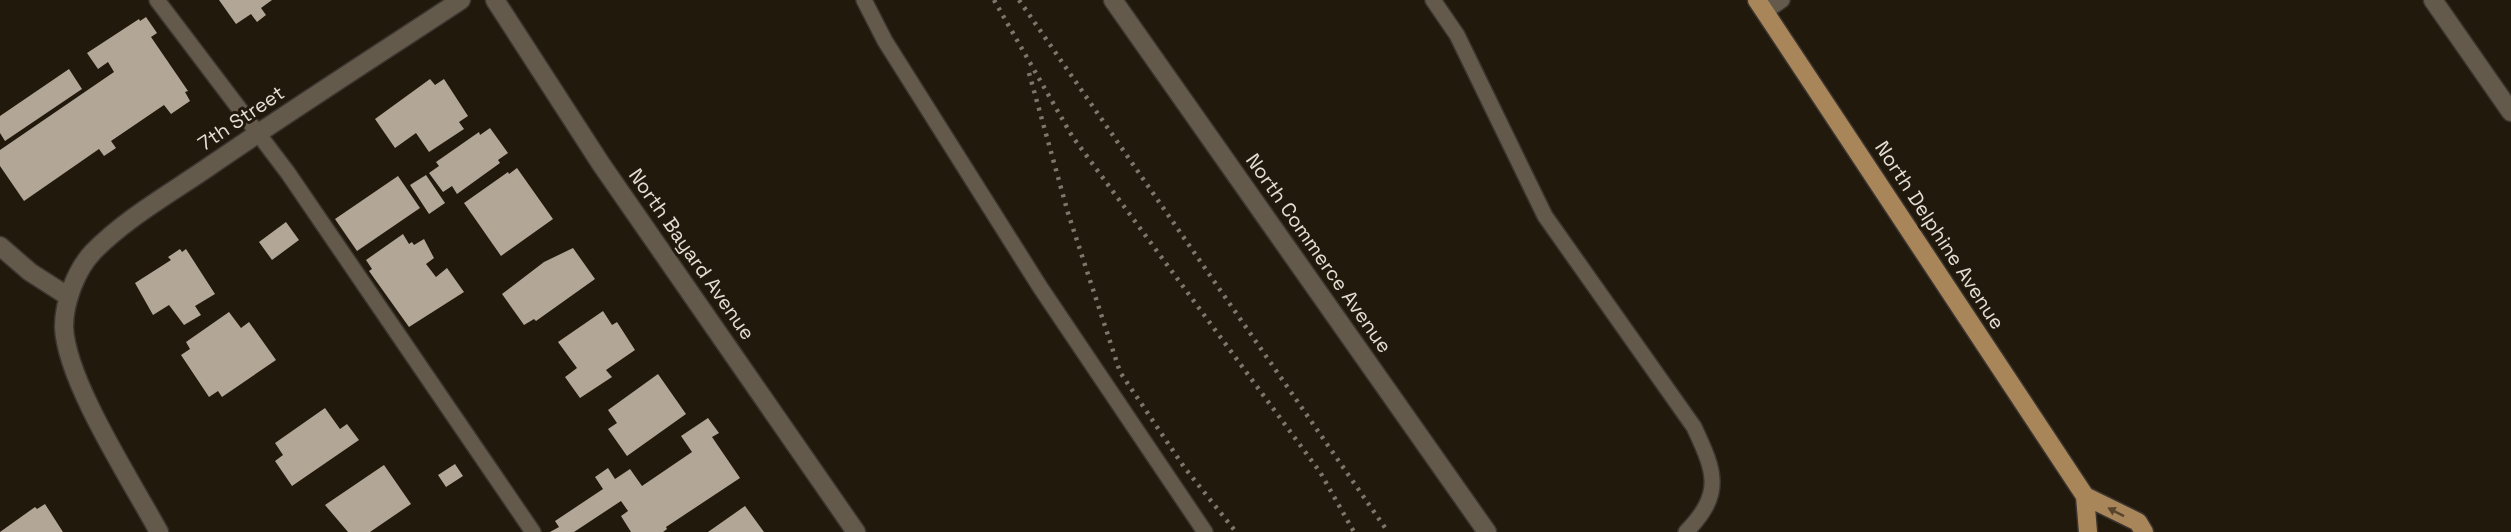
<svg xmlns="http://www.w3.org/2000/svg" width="2511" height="532" viewBox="0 0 2511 532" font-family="'Space Grotesk',sans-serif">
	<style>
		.building { fill: #b2a697 }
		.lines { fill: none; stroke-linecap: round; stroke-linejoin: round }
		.lane-casing { stroke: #3b352f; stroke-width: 18 }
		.street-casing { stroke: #3b352f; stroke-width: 21 }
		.primary-casing { stroke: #3b352f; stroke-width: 21 }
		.lane { stroke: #645a4c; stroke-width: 15 }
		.street { stroke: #645a4c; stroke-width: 18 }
		.primary { stroke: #a9855a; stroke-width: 18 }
		.rail { stroke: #7e766c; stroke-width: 4.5; stroke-dasharray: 3 6; stroke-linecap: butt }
		.oneway { fill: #58442c }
		.labels { text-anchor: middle; stroke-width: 6; stroke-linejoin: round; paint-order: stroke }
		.street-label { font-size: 20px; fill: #e4ded5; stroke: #22190d }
	</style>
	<rect width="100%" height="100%" fill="#22190d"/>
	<path class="building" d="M219 0H272L261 8 266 15 257 22 251 14 236 24Z
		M146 17 157 33 151 37 188 91 185 92 190 101 171 114 164 105 111 141 116 148 104 156 99 149 24 201 0 166V150L114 72 108 62 98 69 87 53 139 19 140 21Z
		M69 69 82 89 5 141 0 133V116Z
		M430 79 435 85 444 79 468 116 459 122 464 129 429 152 416 133 395 148 375 119Z
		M490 128 508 153 498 160 500 163 457 194 452 186 443 192 429 173 439 166 436 162 479 132 480 135Z
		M517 168 553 219 501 256 464 203 508 172 509 174Z
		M426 175 445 203 429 214 410 185Z
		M398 176 420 208 357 251 335 219Z
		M286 222 299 240 272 260 259 242Z
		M403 234 409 244 412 242 414 245 424 239 434 258 426 264 436 277 447 268 464 292 409 327 369 271 372 269 366 260Z
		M573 248 595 279 536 321 534 319 524 325 502 294 544 262Z
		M180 249 182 252 186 249 215 294 195 306 201 315 184 325 169 305 153 315 135 283 171 260 168 257Z
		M603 311 612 325 617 322 635 350 606 370 612 377 580 398 565 377 577 368 558 342Z
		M229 312 241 328 249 322 276 360 222 397 218 391 209 397 181 355 190 349 186 342Z
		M658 374 686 414 627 456 608 429 617 423 608 410Z
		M325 408 340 429 347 424 359 440 292 486 275 461 283 455 275 443Z
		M708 418 719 433 712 437 740 478 666 527 667 529 663 532H631L621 516 628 511 621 501 574 532H550L559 527 555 521 603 489 595 477 608 468 615 479 630 469 642 486 692 452 681 436Z
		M455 464 463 476 446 487 438 475Z
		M384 465 411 504 370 532H348L325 505Z
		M45 504 63 532H0L35 507 37 509Z
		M745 506 764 532H708Z"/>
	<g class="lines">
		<defs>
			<path id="lane" d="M157 0 288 173 533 532
				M864 0 885 41 1040 287 1205 532
				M1433 0 1457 35 1545 216 1694 427C1715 472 1724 493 1686 532
				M1765 12 1782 0"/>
			<path id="street" d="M495 0 601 164 856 532
				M1113 0 1487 532
				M2433 0 2511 112
				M0 246 30 272 69 297
				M159 532C132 482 66 381 64 327 64 302 76 270 93 252 125 219 169 194 207 168 290 111 376 56 461 0"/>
			<path id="primary" d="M1757 0 2085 496 2088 532
				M2085 496 2138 522 2144 532"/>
		</defs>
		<use href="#lane" class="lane-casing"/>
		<use href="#street" class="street-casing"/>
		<use href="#primary" class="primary-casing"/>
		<use href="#lane" class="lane"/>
		<use href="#street" class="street"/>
		<use href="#primary" class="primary"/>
		<path class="rail" d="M994 0 1072 136 1320 472 1354 532
			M1019 0 1388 532
			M1029 73 1068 213 1120 372 1184 467 1236 532"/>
	</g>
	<defs><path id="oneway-solid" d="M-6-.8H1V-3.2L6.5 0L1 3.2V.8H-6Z" transform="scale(1.5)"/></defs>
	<use class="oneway" href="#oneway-solid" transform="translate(2116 512) rotate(-153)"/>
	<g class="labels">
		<g class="street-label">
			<text transform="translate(241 118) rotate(-34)" y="7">7th Street</text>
			<text transform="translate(1940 235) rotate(57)" y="7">North Delphine Avenue</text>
			<text transform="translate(1319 253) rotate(55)" y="7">North Commerce Avenue</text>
			<text transform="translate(692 254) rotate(55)" y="7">North Bayard Avenue</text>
		</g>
	</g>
</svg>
